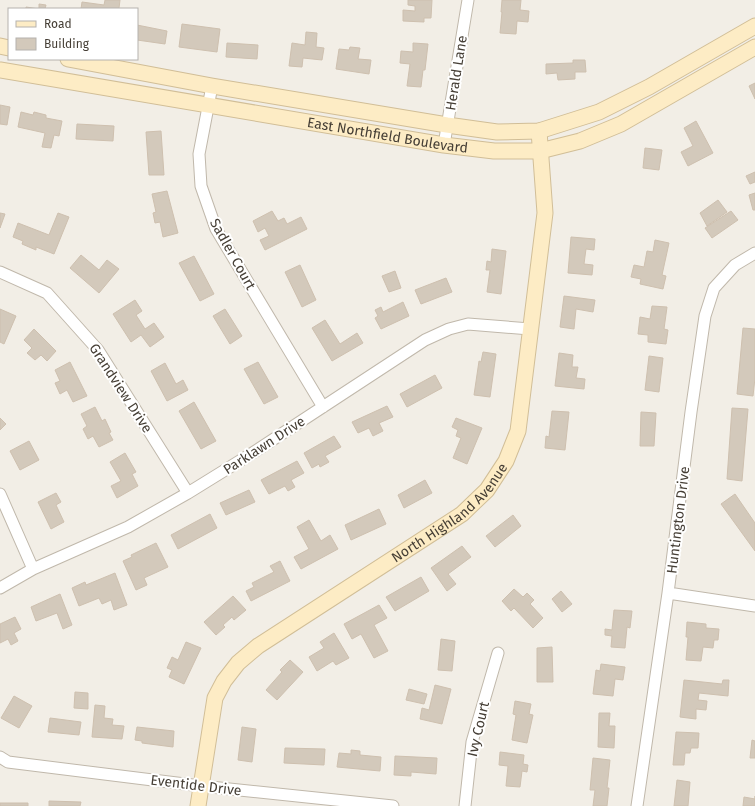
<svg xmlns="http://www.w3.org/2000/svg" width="755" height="806" viewBox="0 0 755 806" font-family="'Fira Sans',sans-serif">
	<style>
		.building { fill: #d3c9bb; stroke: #cec0af }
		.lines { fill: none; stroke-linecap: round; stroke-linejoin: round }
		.street-casing { stroke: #c0b8ab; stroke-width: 13 }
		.secondary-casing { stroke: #d1be97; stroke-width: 17 }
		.street { stroke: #fff; stroke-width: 11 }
		.secondary { stroke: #fdecc5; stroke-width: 15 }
		.labels { text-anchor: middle; stroke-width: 4; stroke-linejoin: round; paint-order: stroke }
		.street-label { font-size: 14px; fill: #453e35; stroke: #fff }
	</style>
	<rect width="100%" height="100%" fill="#f2eee6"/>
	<path class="building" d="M105 0H120L119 8 118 9H81L82 2 104 5Z
		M408 0H432L431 18H424V22L403 21V10L415 11V6L408 5Z
		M502 0H521L520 10 529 11 528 22 517 21 516 34 500 33 502 12H501Z
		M39 4 46 5 45 9H26V7L39 9Z
		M182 24 220 29 217 52 179 47Z
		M137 25 167 31 165 44 137 40Z
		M306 32 317 33 316 47 324 48 322 60 303 58 302 67 289 66 292 43 305 45Z
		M227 43 258 45 257 59 226 57Z
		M413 43 428 44 425 70H423L421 87 407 86 410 64 400 63 401 51 413 52Z
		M350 47 360 48 358 59 371 60 369 74 336 69 339 49 349 50Z
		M573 60H585L586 72H575V79L558 80 557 73 546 74V64L573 63Z
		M755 83V99L749 86Z
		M0 105 10 107 7 125 0 124Z
		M21 112 33 115 34 112 46 115V118L62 121 59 136 54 135 51 148 42 147 45 133 18 127Z
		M696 121 713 153 688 166 681 152 693 146 684 128Z
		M77 124 114 126 113 141 76 139Z
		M161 131 164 175H149L146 132Z
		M645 148 662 150 659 170 643 168Z
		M755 172V182L750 184 746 176Z
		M167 191 178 233 163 237 160 222 155 223 153 213 156 212 152 194Z
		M755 193V210H753L749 195Z
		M718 200 727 212 707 226 700 213Z
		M272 211 278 221 284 218 287 224 301 217 307 229 265 250 260 240 269 236 265 228 258 232 253 221Z
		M731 211 738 220 712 238 705 228Z
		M0 213 5 214 0 228Z
		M58 213 69 217 54 254 36 247V250L22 244 23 241 13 237 18 223 49 235Z
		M571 237 595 239 594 250 586 249 584 264 593 265 592 275 568 273Z
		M655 240 669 243 662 275 666 276 663 289 640 284 641 279 631 277 634 265 644 267 647 251 653 252Z
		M492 249 506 251 501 294 487 292 490 270H486L487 261 491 262Z
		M81 255 99 270 107 260 119 269 99 293 70 268Z
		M194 256 214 294 200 301 179 263Z
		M300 265 316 300 302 307 285 272Z
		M395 271 401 288 389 292 382 276Z
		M446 278 452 292 421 304 415 290Z
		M564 296 595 300 593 312 576 309 574 329 560 327Z
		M135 300 142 311 136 315 145 329 154 323 164 337 150 347 141 335 131 342 113 314Z
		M403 302 409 316 381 329 375 318 378 316 375 310 381 307 383 312Z
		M652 306 667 307 664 329 668 330 666 344 648 342V335L638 334 640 317 650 319Z
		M0 309 16 316 4 344 0 342Z
		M225 309 242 336 230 344 213 316Z
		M325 320 340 344 357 333 363 343 332 361 312 328Z
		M743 328 755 329V378L753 396 737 394Z
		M34 329 56 351 47 361 41 355 35 360 27 353 32 348 24 340Z
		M483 352 496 354 490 397 474 395 479 361 481 362Z
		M559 353 573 355 572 367H578L576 378 585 379 584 389 555 386Z
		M649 356 663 358 659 392 645 390Z
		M70 362 87 396 73 402 67 390 60 394 55 383 60 381 55 370Z
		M258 362 278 397 264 404 244 369Z
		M165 363 176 384 183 380 188 390 167 401 151 371Z
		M435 375 442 388 407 407 400 394Z
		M194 402 216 441 201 449 179 411Z
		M387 406 393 417 379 423 383 431 373 436 369 428 358 433 352 422Z
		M95 407 102 421 105 419 111 432 109 433 113 440 99 447 93 436 88 439 83 429 87 426 81 414Z
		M732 408 748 409 742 481 727 479Z
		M552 411 569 412 565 450 545 448 546 436 549 437Z
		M641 412 656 413 654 446H640Z
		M0 418 6 424 0 430Z
		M456 418 482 428 467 464 453 458 461 438 456 436 458 430 452 427Z
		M334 436 341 447 325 456 329 462 320 467 319 464 312 468 304 453Z
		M29 441 39 460 20 470 10 451Z
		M125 453 136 472 132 474 138 486 117 498 111 486 121 481 110 462Z
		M297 461 304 473 291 480 295 487 288 491 285 486 269 494 261 480Z
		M425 480 432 493 404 508 398 495Z
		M249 490 255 502 226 515 220 503Z
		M56 493 61 502 56 505 64 522 51 529 38 502Z
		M735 494 755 523V551L721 504Z
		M379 509 386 524 351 540 345 525Z
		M210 514 217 528 178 549 171 535Z
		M513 515 521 526 495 547 486 536Z
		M309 520 321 541 330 535 338 549 301 569 294 557 309 549 297 527Z
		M156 543 168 567 144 578 147 585 136 590 123 561 132 557 131 555Z
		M462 546 471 557 448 574 456 584 447 591 431 568Z
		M280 561 290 581 251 601 246 591 254 587 252 583 274 572 270 566Z
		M115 573 127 605 114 610 111 600 102 604 99 598 79 606 72 588 85 582 86 585Z
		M421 577 429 591 395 611 386 597Z
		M514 589 523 597 527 593 534 600 530 604 543 618 533 628 514 608 511 611 502 601Z
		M561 591 572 604 562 612 552 599Z
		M60 594 72 625 63 629 57 613 36 621 31 607Z
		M233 596 246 610 234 620 232 617 223 625 225 627 216 635 204 622Z
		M379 605 387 618 374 625 388 651 374 658 361 634 352 639 344 624Z
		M614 610 632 611 630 628 627 627 625 648 611 647 612 636 605 635V629L612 630Z
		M15 617 21 629 14 633 18 641 11 645 8 639 0 643V624Z
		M687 622 706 624V628L719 629 718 640H714L713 648 703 647 701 661 686 660 688 637H686Z
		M334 633 349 658 336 665 333 661 317 671 309 657 324 648 320 642Z
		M441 639 455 641 452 671 438 670Z
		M186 642 201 648 184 684 169 677 172 670 167 668 172 657 178 660Z
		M552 647 553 682H537V648Z
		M290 660 303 672 277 700 266 690 282 672 280 670Z
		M601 664 625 667 623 680 615 679 613 696 593 694 596 670 600 671Z
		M684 680 722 684 723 680H729L728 696 699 693 698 700 707 701 706 710 696 709V719L680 717Z
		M435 685 451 689 442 724 420 719 422 708 429 710Z
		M409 689 427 694 424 704 406 700Z
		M75 692 88 693V709L74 708Z
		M14 696 32 706 19 728 1 718Z
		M515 701 531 704 529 714 533 715 527 743 512 740 516 715 513 714Z
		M95 705 105 706 104 718 113 719 112 725 124 726 122 739 92 737Z
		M599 713H610L609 726H615L614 748 598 747Z
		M50 718 81 722 79 735 48 732Z
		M137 727 174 731 173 747 142 743V741L135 740Z
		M242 727 256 729 252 762 238 760Z
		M676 732 699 733 698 748H691L690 753H685L684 765H673Z
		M752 740 755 741V758H750Z
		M285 748 325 749 324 765 284 763Z
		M351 750 360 751V755L381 757 380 771 337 767 339 753 351 754Z
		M500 752 524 755 523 764 528 765 527 772 522 771 520 787 506 786 508 766 499 765Z
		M395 756 437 758 436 774 411 772V776L394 775Z
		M593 758 610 760 607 788H609L607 806H593L595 790H590Z
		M677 780 690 782 688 806H674Z
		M755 796V806H743L744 797 755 799Z
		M49 801 81 802 80 806H49Z
		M0 803H28V806H0Z"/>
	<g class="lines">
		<defs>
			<path id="street" d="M212 86 199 154 201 186 216 229 323 407
				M444 145 468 0
				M0 272 47 293 98 350 188 493
				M0 494 33 569
				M0 588 33 569 128 527 188 493 251 454 425 340 449 329 468 324 530 329
				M668 593 755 606
				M0 757 8 762 201 786 393 806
				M465 806 472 742 498 653
				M637 806 668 593 691 412 705 316 714 288 735 265 755 253"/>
			<g id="secondary">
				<path d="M0 46 9 48"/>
				<path d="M68 59 212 86 447 125 497 132 539 131 599 112 649 87 755 26"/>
				<path id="s1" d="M0 70 444 145 494 151H540L580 141 621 124 755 47"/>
				<path id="s2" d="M198 806 215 698 224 681 238 663 258 646 462 514 487 490 506 461 518 431 545 213 539 131"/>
			</g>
		</defs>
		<use href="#street" class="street-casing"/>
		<use href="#secondary" class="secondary-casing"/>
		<use href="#street" class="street"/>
		<use href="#secondary" class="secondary"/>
	</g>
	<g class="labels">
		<g class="street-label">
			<text transform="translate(456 73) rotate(-81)" y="5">Herald Lane</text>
			<text dy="5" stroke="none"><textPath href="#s1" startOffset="393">East Northfield Boulevard</textPath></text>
			<text transform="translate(233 254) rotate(61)" y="5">Sadler Court</text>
			<text transform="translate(121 388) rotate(57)" y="5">Grandview Drive</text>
			<text transform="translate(264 445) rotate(-33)" y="5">Parklawn Drive</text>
			<text dy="5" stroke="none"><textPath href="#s2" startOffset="412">North Highland Avenue</textPath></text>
			<text transform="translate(678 520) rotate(-83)" y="5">Huntington Drive</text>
			<text transform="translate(478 729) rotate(-77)" y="5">Ivy Court</text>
			<text transform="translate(196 785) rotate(7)" y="5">Eventide Drive</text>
		</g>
	</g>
	<rect x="8" y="8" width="130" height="52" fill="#ffffff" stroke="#b5b2ae"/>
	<rect x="16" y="21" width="20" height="6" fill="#fdecc5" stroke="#b5b2ae"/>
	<text x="44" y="28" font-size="12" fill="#453e35">Road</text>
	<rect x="16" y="38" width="20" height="12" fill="#d3c9bb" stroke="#b5b2ae"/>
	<text x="44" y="48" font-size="12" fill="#453e35">Building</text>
</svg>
